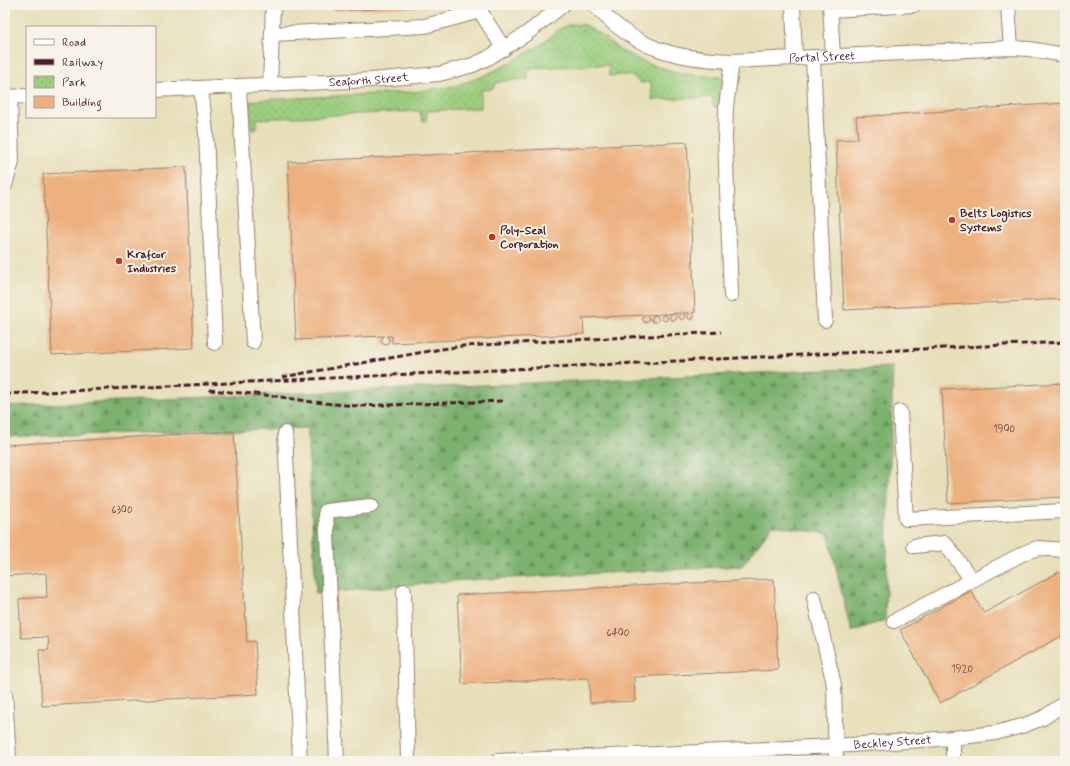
<svg xmlns="http://www.w3.org/2000/svg" width="1070" height="766" viewBox="0 0 1070 766" font-family="Mynerve,sans-serif">
	<style>
		.forest { fill: url(#forest-firs); stroke: #63684c }
		.park { fill: url(#park-dots); stroke: #727655 }
		.building { fill: #edb07f }
		.lines { fill: none; stroke-linecap: round; stroke-linejoin: round }
		.minor-casing { stroke: #987f72; stroke-width: 16 }
		.minor { stroke: #fff; stroke-width: 14 }
		.rail { stroke: #4a1f2b; stroke-width: 3; stroke-dasharray: 6 3; stroke-linecap: butt }
		.poi-dot { fill: #c8321e; stroke: #f7f3e8; stroke-width: 1.5 }
		.labels { text-anchor: middle; stroke-width: 4; stroke-linejoin: round; paint-order: stroke }
		.number-label { font-size: 10px; fill: #734340 }
		.street-label { font-size: 12px; fill: #4a1f2b; stroke: #f7f3e8 }
		.poi-label { font-size: 12px; font-weight: bold; fill: #4a1f2b; stroke: #f7f3e8; text-anchor: start }
	</style>
	<defs>
		<pattern id="forest-firs" width="22" height="20" patternUnits="userSpaceOnUse"><rect width="22" height="20" fill="#7cb16e"/><path d="M5 1l3.5 6h-7zM16 11l3.5 6h-7z" fill="#688f5b"/></pattern>
		<pattern id="park-dots" width="8" height="8" patternUnits="userSpaceOnUse"><rect width="8" height="8" fill="#9bce7f"/><path d="M2 2h.1M6 6h.1" fill="none" stroke="#87b06e" stroke-width="1.8" stroke-linecap="round"/></pattern>
	</defs>
	<rect width="100%" height="100%" fill="#f7f3e8"/>
	<filter id="ink" filterUnits="userSpaceOnUse"><feTurbulence type="fractalNoise" baseFrequency=".025" numOctaves="2"/><feDisplacementMap in="SourceGraphic" scale="8" xChannelSelector="R" yChannelSelector="G"/><feConvolveMatrix kernelMatrix="1 2 1 2 8 2 1 2 1" color-interpolation-filters="sRGB"/></filter>
	<filter id="wash" filterUnits="userSpaceOnUse"><feTurbulence type="fractalNoise" baseFrequency=".012" numOctaves="4" result="noise"/><feDisplacementMap in="SourceGraphic" scale="16" xChannelSelector="R" yChannelSelector="G"/><feGaussianBlur stdDeviation="0.9" result="paint"/><feColorMatrix in="noise" values="0 0 0 0 0 0 0 0 0 0 0 0 0 0 0 0 0 1.4 0 .05"/><feComposite in="paint" operator="in"/></filter>
	<g filter="url(#wash)">
		<rect width="100%" height="100%" fill="#e7dfb9"/>
		<path class="forest" d="M893 367 885 620 851 632 828 534 773 525 742 566 451 581 316 594 307 428 5 437V406Z"/>
		<path class="park" d="M572 24 585 25 600 34 621 51 649 64 683 74 721 77 724 83 717 108 713 106 712 97 652 100 651 82 641 83C630 72 623 75 609 76V65L528 68V79L503 81 496 83 492 89 481 90V108L427 111 426 121H422L420 111 256 119 257 129 254 130 251 129 250 102 258 100 413 92 454 86 481 77 510 63 540 45 559 29Z"/>
		<g id="blocks">
			<path class="building" d="M335 5H432V6L336 11Z
				M1065 103V299L844 310 836 140 858 139 856 117Z
				M687 142 695 312 692 313 694 316 693 319 691 320 688 318V315L690 313H683L685 316 683 320 680 319 679 317 681 313 664 314 668 317 667 320 664 321 661 318 664 314 583 318 584 334 392 343V336H386L389 338V341L386 345 383 344 381 341 382 338 384 336 296 340 288 162Z
				M186 167 194 348 52 355 43 174Z
				M669.5 317a3.5 3.5 0 1 1 7 0a3.5 3.5 0 1 1-7 0Z
				M642.5 319a3.5 3.5 0 1 1 7 0a3.5 3.5 0 1 1-7 0Z
				M651.5 319a3.5 3.5 0 1 1 7 0a3.5 3.5 0 1 1-7 0Z
				M1065 383V468H1063L1064 497 948 503 942 389Z
				M234 431 247 642 255 641 258 694 42 706 39 650H49L48 637 21 638 19 599 47 597 46 573 5 576V445Z
				M1059 572 1065 582V634L940 703 900 630 971 591 984 613Z
				M774 579 778 670 634 677 635 701 590 703 589 678 462 684 457 595Z"/>
		</g>
	</g>
	<g filter="url(#ink)">
		<use href="#blocks" fill-opacity="0" stroke="#987f72" stroke-width="1"/>
		<g class="lines">
			<defs>
				<g id="minor">
					<path d="M483 5 480 11 504 49"/>
					<path id="s1" d="M595 5C634 49 676 59 732 61L1011 48 1029 49 1065 55"/>
					<path d="M793 5 795 58"/>
					<path d="M830 5 833 56"/>
					<path d="M1008 5 1011 48"/>
					<path d="M831 10 914 5"/>
					<path d="M273 34 425 26 480 11"/>
					<path d="M813 57 825 320"/>
					<path d="M270 85 273 5"/>
					<path d="M239 86 253 342"/>
					<path d="M201 88 206 133 215 343"/>
					<path id="s2" d="M155 90 371 80 439 74 473 65 488 58 526 34 563 5"/>
					<path d="M5 97 27 96"/>
					<path d="M5 185 12 162 10 97"/>
					<path d="M731 295 725 138 726 107 732 61"/>
					<path d="M900 412 906 519 1065 511"/>
					<path d="M285 433 300 761"/>
					<path d="M914 546 945 543 972 580"/>
					<path d="M404 591 408 761"/>
					<path d="M814 598 834 685 836 761"/>
					<path d="M894 621 1026 552 1038 548 1065 550"/>
					<path d="M5 694 9 761"/>
					<path d="M953 738V761"/>
					<path d="M337 761 326 511 371 506"/>
					<path id="s3" d="M497 761 835 746 953 738 995 733 1022 726 1043 718 1065 703"/>
				</g>
			</defs>
			<use href="#minor" class="minor-casing"/>
			<use href="#minor" class="minor"/>
			<path class="rail" d="M282 377 441 349 463 346 721 332
				M209 390 275 396 312 402 359 406 505 401
				M5 394 1065 342"/>
		</g>
	</g>
	<g class="poi-dot">
		<circle cx="952" cy="220" r="4"/>
		<circle cx="492" cy="237" r="4"/>
		<circle cx="119" cy="261" r="4"/>
	</g>
	<g class="labels">
		<g class="number-label">
			<text x="1004" y="432">1900</text>
			<text x="122" y="513">6300</text>
			<text x="618" y="636">6400</text>
			<text x="962" y="672">1920</text>
		</g>
		<g class="street-label">
			<text dy="4" stroke="none"><textPath href="#s1" startOffset="243">Portal Street</textPath></text>
			<text dy="4" stroke="none"><textPath href="#s2" startOffset="214">Seaforth Street</textPath></text>
			<text dy="4" stroke="none"><textPath href="#s3" startOffset="396">Beckley Street</textPath></text>
		</g>
		<g class="poi-label">
			<text x="960" y="217">Belts Logistics<tspan x="960" dy="14">Systems</tspan></text>
			<text x="500" y="234">Poly-Seal<tspan x="500" dy="14">Corporation</tspan></text>
			<text x="127" y="258">Krafcor<tspan x="127" dy="14">Industries</tspan></text>
		</g>
	</g>
	<rect width="1070" height="766" fill="none" stroke="#f7f3e8" stroke-width="20"/>
	<rect x="26" y="26" width="130" height="92" fill="#f7f3e8" stroke="#b29e9c"/>
	<rect x="34" y="39" width="20" height="6" fill="#ffffff" stroke="#b29e9c"/>
	<text x="62" y="46" font-size="12" fill="#4a1f2b">Road</text>
	<rect x="34" y="59" width="20" height="6" fill="#4a1f2b" stroke="#b29e9c"/>
	<text x="62" y="66" font-size="12" fill="#4a1f2b">Railway</text>
	<rect x="34" y="76" width="20" height="12" fill="url(#park-dots)" stroke="#b29e9c"/>
	<text x="62" y="86" font-size="12" fill="#4a1f2b">Park</text>
	<rect x="34" y="96" width="20" height="12" fill="#edb07f" stroke="#b29e9c"/>
	<text x="62" y="106" font-size="12" fill="#4a1f2b">Building</text>
</svg>
